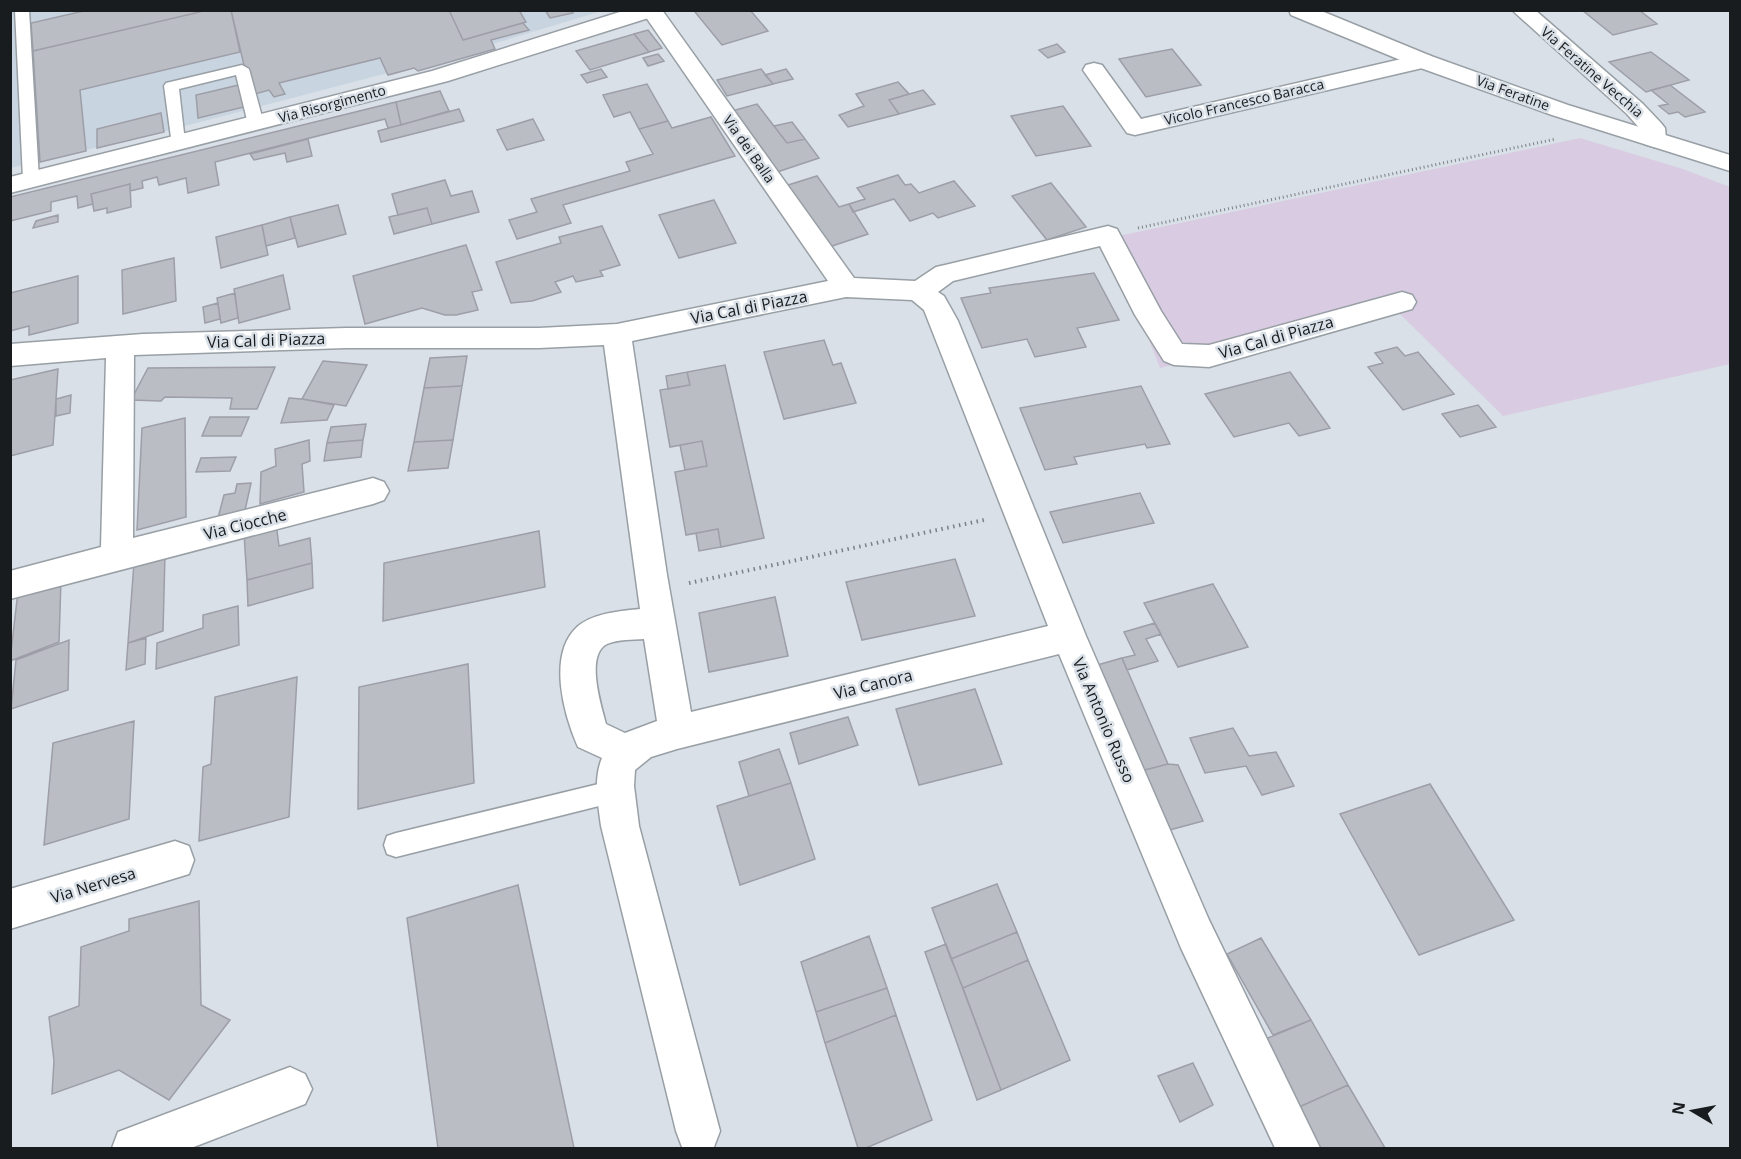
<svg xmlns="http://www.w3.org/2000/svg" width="1741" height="1159" viewBox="0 0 1741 1159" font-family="'Open Sans',sans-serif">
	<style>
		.built { fill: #c8d5e1 }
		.green { fill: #d9cce2 }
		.building { fill: #bbbdc5; stroke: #9d9ea7; stroke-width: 1.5 }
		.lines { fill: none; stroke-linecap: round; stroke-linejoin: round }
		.lane-casing { stroke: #989fa5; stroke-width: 3 }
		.street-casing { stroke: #989fa5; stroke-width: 3 }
		.secondary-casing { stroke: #989fa5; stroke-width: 3 }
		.path-far1 { stroke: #7c8186; stroke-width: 3; stroke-dasharray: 1 3; stroke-linecap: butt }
		.path { stroke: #7c8186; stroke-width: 4; stroke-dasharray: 1.5 4.5; stroke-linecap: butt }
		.lane { fill: #fff; fill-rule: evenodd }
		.street { fill: #fff; fill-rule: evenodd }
		.secondary { fill: #fff; fill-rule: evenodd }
		.labels { text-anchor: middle; stroke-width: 5; stroke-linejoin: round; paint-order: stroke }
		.far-street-label { font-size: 14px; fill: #191c1e; stroke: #d9e0e7 }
		.street-label { font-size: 16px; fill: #191c1e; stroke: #d9e0e7 }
	</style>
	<rect width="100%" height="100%" fill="#d9e0e7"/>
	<path class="built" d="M10 11H602L449 57 166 131 11 168Z"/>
	<path class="green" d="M1580 138 1683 169 1730 187V364L1503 416 1395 309 1160 368 1109 238Z"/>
	<path class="building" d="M88 10H200V12L33 51 31 23Z
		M200 10H231L240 52 80 90 86 151 40 162 33 51 200 12Z
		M231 10H449L463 40 523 23 529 30 491 40 495 49 418 71 414 68 388 75 380 58 279 83 285 94 274 97 269 90 251 95Z
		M449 10H519L526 22 463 40Z
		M545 10H572L573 13 550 18Z
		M698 10H750L768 31 722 45 695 12Z
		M1582 10H1639L1657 24 1613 35Z
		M648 30 662 48 649 52 634 34Z
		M634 34 649 52 590 70 576 51Z
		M1057 44 1065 52 1048 58 1039 50Z
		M1172 49 1201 85 1146 97 1119 59Z
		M1651 52 1689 80 1646 92 1609 62Z
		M658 54 664 61 648 66 643 58Z
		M601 69 607 77 587 83 581 75Z
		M761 69 773 84 727 96 717 80Z
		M786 69 793 79 773 84 765 75Z
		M898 82 909 94 889 100 899 114 848 127 839 115 864 106 856 94Z
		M243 84 248 106 198 118 196 95Z
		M647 84 668 121 639 129 630 112 614 117 603 95Z
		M1670 85 1705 112 1685 117 1678 112 1669 114 1659 106 1668 104 1651 90Z
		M923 90 935 104 899 114 889 100Z
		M440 91 449 111 401 125 396 102Z
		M396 102 401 125 388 128 385 119 215 162 219 185 188 193 186 178 159 185 157 177 142 181 143 188 130 191V184L91 194 93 204 78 208 77 196 51 202V211L10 221V197Z
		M757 104 787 143 805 139 819 158 774 173 732 111Z
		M1063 106 1091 146 1036 156 1011 116Z
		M459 109 464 121 381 142 378 131Z
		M161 113 164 132 97 148V129Z
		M711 117 735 156 563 205 571 223 517 239 509 220 537 212 531 199 630 171 626 162 653 154 639 129 668 121 672 128Z
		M533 119 544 140 507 150 497 130Z
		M792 122 805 139 787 143 774 126Z
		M308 139 312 156 287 162 285 153 254 160 250 154Z
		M898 175 905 185 911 184 919 193 954 181 975 206 938 218 933 213 910 221 894 199 853 212 849 204 865 199 857 188Z
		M817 176 839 207 849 204 868 234 826 248 785 186Z
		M445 180 451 196 472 191 479 212 432 224 427 208 398 215 392 194Z
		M1051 183 1086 227 1047 240 1012 196Z
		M130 184 131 207 107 213V208L94 211 91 194Z
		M714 200 736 243 679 258 659 215Z
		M338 205 346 234 298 247 290 217Z
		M427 208 432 224 394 234 389 217Z
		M58 215V222L33 228 36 221Z
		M290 217 295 238 266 246 262 225Z
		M262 225 268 255 221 268 216 237Z
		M602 226 620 265 600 271 603 276 576 282 573 276 555 282 561 292 532 301 511 303 496 262 561 243 559 237Z
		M466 245 482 290 472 292 478 310 456 315H445L422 308 365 324 353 276Z
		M174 258 176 301 123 314 122 270Z
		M1094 273 1119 320 1077 328 1086 347 1035 357 1027 339 982 348 961 298 991 293 989 288Z
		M283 275 290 309 239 323 234 289Z
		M78 276V323L29 335V326L10 331V293Z
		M235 293 238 318 221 323 217 298Z
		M218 303 220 319 205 323 203 307Z
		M824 340 833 365 841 363 856 403 784 419 764 352Z
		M1397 347 1405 356 1418 352 1454 394 1403 410 1368 367 1383 363 1375 353Z
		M467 356 462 386 424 388 430 358Z
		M323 361 367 365 346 406 302 399Z
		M725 365 764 538 721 547 718 529 686 535 675 472 707 466 702 441 670 447 660 390 690 385 687 372Z
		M275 367 257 409H230L232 398 165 397 161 401 131 400 148 368Z
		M58 369 53 445 10 456V380Z
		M687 372 690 385 668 389 666 376Z
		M1290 372 1330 428 1299 436 1289 423 1234 437 1205 394Z
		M462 386 453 440 414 442 424 388Z
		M1141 386 1170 444 1147 448 1145 444 1074 457 1077 464 1045 470 1020 408Z
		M71 395 70 413 56 416V399Z
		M289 398 302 399 334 405 327 420 281 423Z
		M1478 405 1496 427 1460 437 1442 414Z
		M210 417H249L241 436H202Z
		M185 418 186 517 137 530 142 428Z
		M366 424 363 440 327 443 331 427Z
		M309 440 310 461 302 464 304 492 260 504 261 472 276 466 275 449Z
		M363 440 361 457 324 461 327 443Z
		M453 440 448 468 408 471 414 442Z
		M702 441 707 466 685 470 680 445Z
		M236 457 230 471 196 472 201 458Z
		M251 483 244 515 218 518 224 495 235 493 237 484Z
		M1140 493 1154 523 1063 543 1050 512Z
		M276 523 279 546 310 538 312 563 247 580 244 533Z
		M718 529 721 547 699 551 696 533Z
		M539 531 545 587 383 621 384 563Z
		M165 554 163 631 128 643 134 563Z
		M955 559 975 616 862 640 846 582Z
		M312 563 313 588 248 606 247 580Z
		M61 579 59 642 10 661 18 591Z
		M1213 584 1248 647 1178 667 1144 603Z
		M775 597 788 656 709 672 699 613Z
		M238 606 239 645 156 669 157 643 203 628V615Z
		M1155 623 1161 634 1146 639 1158 661 1127 670 1122 658 1135 655 1124 632Z
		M146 638 145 664 126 670 128 643Z
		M69 640 68 690 11 709 16 660Z
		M1122 658 1168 764 1137 772 1094 666Z
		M468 664 474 783 358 809 359 687Z
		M297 677 289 817 199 841 203 767 211 764 215 697Z
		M975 689 1002 764 919 785 896 709Z
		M848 717 858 745 799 764 790 733Z
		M134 721 129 819 44 845 53 743Z
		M1233 728 1249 756 1276 752 1294 786 1262 795 1246 766 1205 773 1190 738Z
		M779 749 791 783 749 796 739 762Z
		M1168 764 1178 765 1203 821 1162 832 1137 772Z
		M791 783 815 859 740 885 717 806Z
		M1430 784 1514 920 1419 955 1340 814Z
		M997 884 1017 932 951 959 932 908Z
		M518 885 574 1148H438L407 918Z
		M199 901 201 1005 230 1020 169 1100 119 1070 52 1094 54 1061 49 1017 79 1006 81 947 129 931V919Z
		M1017 932 1028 960 963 988 951 959Z
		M869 936 887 988 816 1012 801 962Z
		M1261 938 1311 1020 1273 1035 1227 954Z
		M946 944 1001 1090 977 1100 925 952Z
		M1028 960 1070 1060 1001 1090 963 988Z
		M887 988 896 1015 825 1043 816 1012Z
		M896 1015 932 1120 866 1148H858L825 1043Z
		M1311 1020 1348 1085 1288 1112 1251 1045Z
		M1193 1063 1213 1105 1180 1122 1158 1076Z
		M1348 1085 1385 1148H1308L1288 1112Z"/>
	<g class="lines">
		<defs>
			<path id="lane" d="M15 10H29L39 179 31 184 23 179Z
				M242 65 249 69 264 124 261 127 256 129 248 124 236 75 179 89 185 142 182 145H172L164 86 166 83Z
				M615 780 623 783 627 791 623 799 615 802 396 857 387 854 384 845 387 836 396 833Z"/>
			<path id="street" d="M641 10H662L854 278 915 281 936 267 945 265 1108 226 1117 229 1161 311 1182 344 1209 345 1402 292 1412 295 1416 302 1412 309 1209 367 1174 365 1164 361 1135 315 1100 246 953 281 938 292 944 296 958 321 1086 636 1209 920 1320 1148H1275L1181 948 1059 654 677 749 651 757 635 770 634 786 639 826 720 1131 714 1147 709 1148 682 1147 676 1131 601 826C598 803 593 780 602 758L578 747C564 715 547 655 577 627 593 613 620 611 640 609L604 345 539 348H346L134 355 133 538 373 478 384 482 389 491 384 500 373 504 10 599V571L101 547 106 358 10 366V344L143 334 346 328H539L617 324 828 281ZM846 297 912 300 924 310 1048 626 691 712 667 575 632 341ZM644 639 657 721 625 733 606 724C601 705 585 655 607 644 618 639 633 640 644 639Z
				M1512 10H1535L1643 104 1661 123 1665 128 1666 139 1663 144 1654 147 1645 144 1642 139 1641 130 1627 114Z
				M1423 54 1431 56 1434 61 1431 66 1135 135 1127 133 1083 70 1086 65 1094 63 1102 65 1141 119Z
				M175 841 189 846 194 860 189 874 10 929V889Z
				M290 1067 305 1074 312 1089 305 1104 191 1148H112L118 1132Z"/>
			<path id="secondary" d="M626 10H660L658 15 448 81 10 193V177L432 71Z
				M1289 10H1319L1431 56 1568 105 1730 155V171L1552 115 1415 66 1291 15Z"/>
		</defs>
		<use href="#lane" class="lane-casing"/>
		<use href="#street" class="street-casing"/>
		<use href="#secondary" class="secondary-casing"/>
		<path class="path-far1" d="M1138 228 1556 139"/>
		<path class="path" d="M689 583 984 520"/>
		<use href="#lane" class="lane"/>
		<use href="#street" class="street"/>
		<use href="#secondary" class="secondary"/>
	</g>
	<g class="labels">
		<g class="far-street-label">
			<text transform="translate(1592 72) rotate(41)" y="5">Via Feratine Vecchia</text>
			<text transform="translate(1513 93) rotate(20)" y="5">Via Feratine</text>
			<text transform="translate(1244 102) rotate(-13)" y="5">Vicolo Francesco Baracca</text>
			<text transform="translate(332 104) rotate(-15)" y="5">Via Risorgimento</text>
			<text transform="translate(749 149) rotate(55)" y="5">Via dei Balla</text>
		</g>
		<g class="street-label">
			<text transform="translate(749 307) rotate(-11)" y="6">Via Cal di Piazza</text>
			<text transform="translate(1276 337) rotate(-16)" y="6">Via Cal di Piazza</text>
			<text transform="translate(266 340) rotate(-2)" y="6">Via Cal di Piazza</text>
			<text transform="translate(245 524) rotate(-14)" y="6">Via Ciocche</text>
			<text transform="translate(873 684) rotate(-14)" y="6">Via Canora</text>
			<text transform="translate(1104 720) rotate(67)" y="6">Via Antonio Russo</text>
			<text transform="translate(93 885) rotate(-17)" y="6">Via Nervesa</text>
		</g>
	</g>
	<rect width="1741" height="1159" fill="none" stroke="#191c1e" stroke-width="24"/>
	<g transform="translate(1693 1111) rotate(280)" stroke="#d9e0e7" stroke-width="4.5" paint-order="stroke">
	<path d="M0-4.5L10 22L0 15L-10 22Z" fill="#191c1e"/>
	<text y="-9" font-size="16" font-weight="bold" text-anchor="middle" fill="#191c1e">N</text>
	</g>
</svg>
